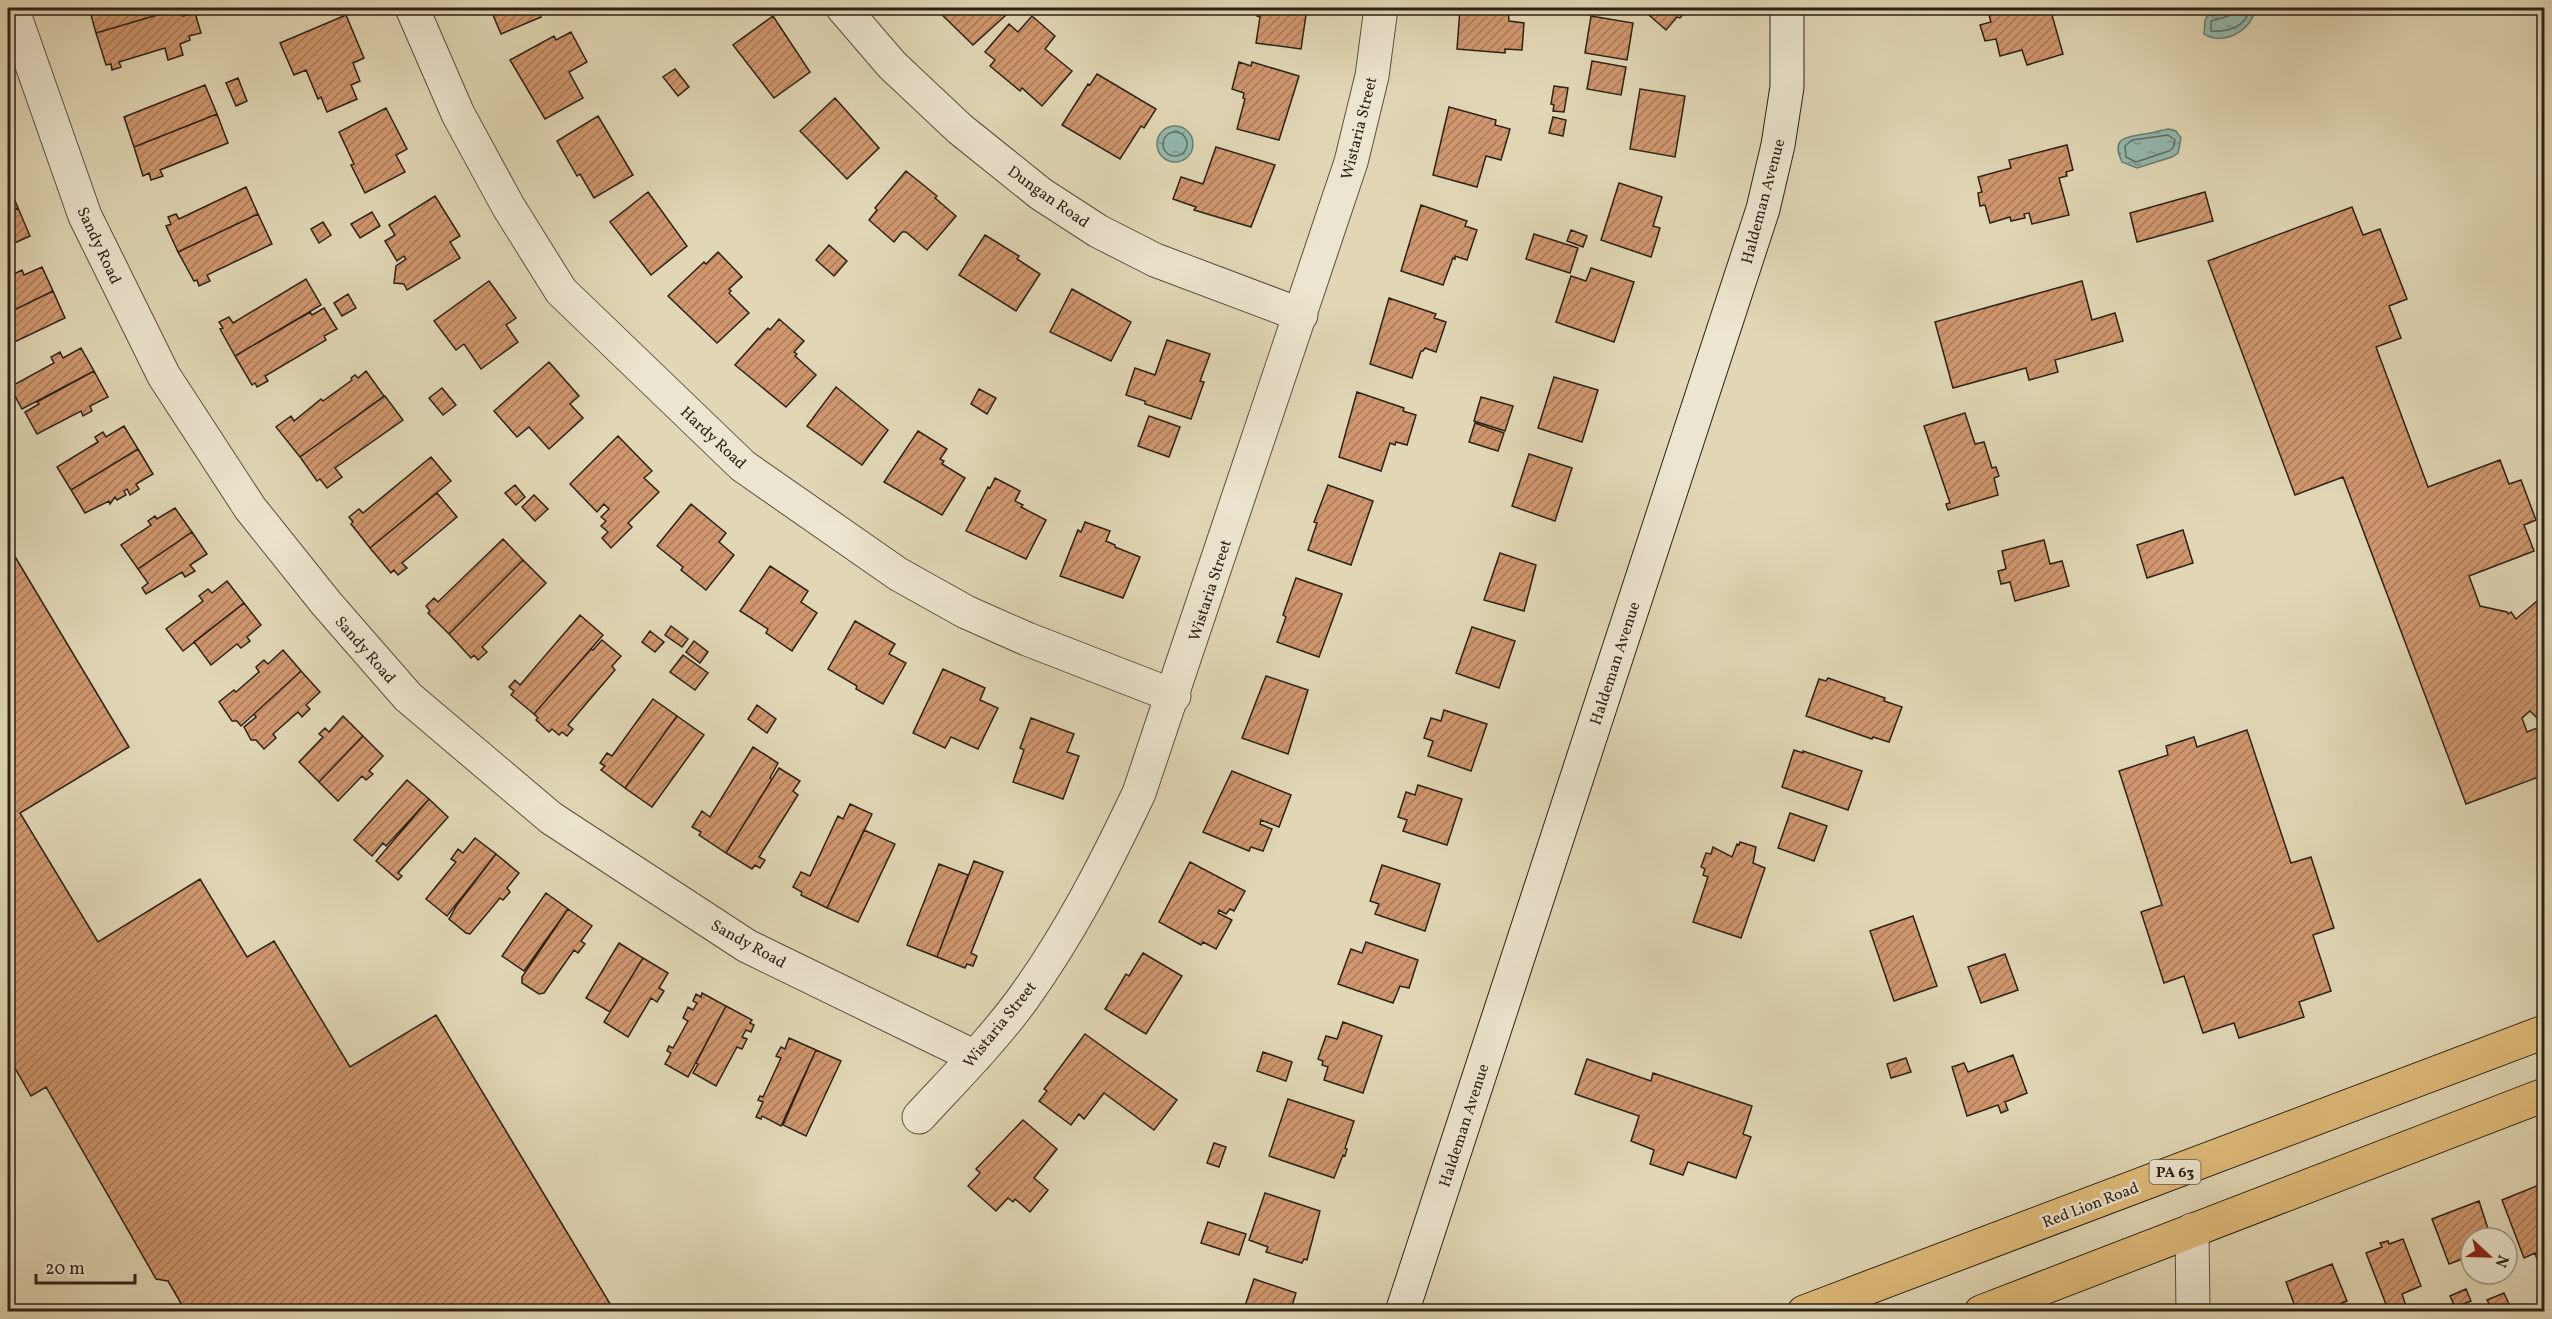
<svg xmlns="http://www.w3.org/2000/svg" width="2552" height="1319" viewBox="0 0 2552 1319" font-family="Vollkorn,serif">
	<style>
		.water { fill: url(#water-ripples); stroke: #6a7d73; stroke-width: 1.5 }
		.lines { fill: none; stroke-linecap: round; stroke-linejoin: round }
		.shore { stroke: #606e64; stroke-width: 1.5 }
		.building { fill: url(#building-hatch); stroke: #2c2217; stroke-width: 1.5 }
		.minor-casing { stroke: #594f3e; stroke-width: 35 }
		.secondary-casing { stroke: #2c2217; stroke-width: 35 }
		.primary-casing { stroke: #2c2217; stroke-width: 35 }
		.minor { stroke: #ece5cf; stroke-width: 33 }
		.secondary { stroke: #ece5cf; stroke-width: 33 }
		.primary { stroke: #e0bc7a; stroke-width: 33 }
		.labels { text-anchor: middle; stroke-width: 5; stroke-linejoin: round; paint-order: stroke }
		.shield { fill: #ece5cf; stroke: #665c4e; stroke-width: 1.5 }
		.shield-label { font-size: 15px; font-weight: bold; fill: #2c2217 }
		.street-label { font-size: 16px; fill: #2c2217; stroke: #ece5cf }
	</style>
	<defs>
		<pattern id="water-ripples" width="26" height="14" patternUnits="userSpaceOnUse" patternTransform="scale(1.5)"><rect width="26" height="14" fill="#94b9b0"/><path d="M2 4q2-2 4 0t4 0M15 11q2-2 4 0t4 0" fill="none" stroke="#79968e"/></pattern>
		<pattern id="building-hatch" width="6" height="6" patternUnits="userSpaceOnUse" patternTransform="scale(1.5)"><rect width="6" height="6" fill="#d0976e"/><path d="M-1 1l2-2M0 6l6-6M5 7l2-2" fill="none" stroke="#a97b59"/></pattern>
	</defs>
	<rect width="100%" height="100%" fill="#e1d7b5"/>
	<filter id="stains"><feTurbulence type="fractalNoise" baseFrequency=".00333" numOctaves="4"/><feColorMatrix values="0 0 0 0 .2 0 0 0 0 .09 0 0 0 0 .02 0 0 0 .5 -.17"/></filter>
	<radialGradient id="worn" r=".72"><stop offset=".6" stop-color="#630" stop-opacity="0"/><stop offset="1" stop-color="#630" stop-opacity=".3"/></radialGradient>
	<path class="water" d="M2228 8H2255C2254 29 2223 47 2204 34L2205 20 2208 15 2222 13Z
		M1157 144a18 18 0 1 1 36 0a18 18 0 1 1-36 0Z
		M2169 129 2176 131 2181 138 2178 153 2172 157 2137 168 2122 162C2110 137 2127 137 2145 134 2153 133 2161 130 2169 129Z"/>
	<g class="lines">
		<path class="shore" d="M2233 8 2229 16 2211 21V31C2227 32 2248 27 2249 8
			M1163 144a12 12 0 1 1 24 0a12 12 0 1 1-24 0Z
			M2168 135 2175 140 2173 148 2169 151 2136 162 2126 157 2125 146 2132 140Z"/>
	</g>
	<path class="building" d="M89 8H181L96 33Z
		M181 8 183 16 195 13 201 33 189 36 190 40 180 44 183 55 168 60 165 48 119 62 121 67 112 70 111 64 106 65 96 33Z
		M487 8H537L541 17 501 34 490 8Z
		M935 8H999L1006 15 973 45Z
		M1244 8H1307L1301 49 1256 43 1260 17 1257 16V12L1244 11Z
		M1463 8H1508L1509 21 1524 23 1522 50 1505 49V53L1457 49 1460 9Z
		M1641 8H1686L1687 10 1680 18 1677 17 1666 30Z
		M1987 8H2050L2063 54 2027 65 2022 50 2000 56 1996 39 1985 41 1980 25 1991 22Z
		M346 15 364 58 353 63 360 81 351 85 357 99 327 112 321 97 318 99 306 70 294 75 280 43Z
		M773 16 810 72 774 98 733 45Z
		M1032 16 1055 36 1045 49 1072 71 1042 106 1022 88 1020 91 990 66 995 60 985 52 1009 24 1018 32Z
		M1591 16 1633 23 1627 60 1585 53Z
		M571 32 587 62 569 72 583 98 545 119 510 60 554 36 556 40Z
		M1592 61 1626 67 1621 95 1587 89Z
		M1239 62 1251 66 1252 62 1299 76 1279 140 1237 129 1245 99 1243 98 1244 93 1232 89Z
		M675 69 689 87 678 96 663 77Z
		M1097 74 1156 109 1144 128 1141 126 1120 159 1062 125 1088 84 1090 85Z
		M238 78 247 101 236 106 226 83Z
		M205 85 217 114 134 147 124 117Z
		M1554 86 1568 88 1564 112 1553 111 1554 105 1551 104Z
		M1640 89 1685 96 1675 157 1630 149Z
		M835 98 879 148 847 179 800 131Z
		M1449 107 1496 120 1495 125 1510 129 1501 160 1486 156 1477 187 1433 175Z
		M386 108 407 149 396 155 405 172 365 193 351 165 354 164 339 132Z
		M217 114 228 143 160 170 163 176 151 180 149 173 143 176 134 147Z
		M598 116 633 175 594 198 580 174 577 176 557 141Z
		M1553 117 1566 120 1563 136 1549 133Z
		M2067 145 2073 170 2066 172 2067 176 2059 178 2069 215 2032 224 2029 213 2024 214 2025 218 2011 221 2010 217 1990 223 1985 205 1980 206 1978 193 1982 192 1978 177 2011 168 2009 160Z
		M1216 147 1275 165 1251 227 1194 210 1196 207 1173 199 1181 177 1203 184Z
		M906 171 937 196 935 198 956 216 927 250 906 232H902L894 242 869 220 877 210 875 208Z
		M1619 183 1662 197 1653 226 1660 228 1651 257 1601 240Z
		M8 184 18 208 8 213Z
		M246 187 258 214 178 252 166 226 171 224 168 217 176 214 179 219Z
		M648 192 687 246 651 275 610 222Z
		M2205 192 2213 221 2137 242 2130 213Z
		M435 196 460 236 450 242 460 258 407 290 404 284 394 283 396 266 406 259 404 256 397 261 385 241 395 235 389 225Z
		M1421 205 1467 221 1465 226 1477 230 1467 260 1455 256V259L1453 258 1443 285 1401 271Z
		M2352 207 2363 235 2380 229 2407 299 2389 306 2401 338 2376 347 2428 487 2500 460 2509 484 2521 480 2536 520 2524 525 2534 551 2469 576 2480 606 2507 612 2508 614 2511 612 2516 619 2544 595V713L2538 719 2530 711 2522 718 2527 732 2540 727 2544 740V768L2541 769 2544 775 2466 804 2343 477 2295 495 2208 261Z
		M18 208 30 236 10 245 12 250 8 252V213Z
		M372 212 380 226 360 238 351 224Z
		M258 214 272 244 207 275 210 281 199 286 197 280 194 281 178 252Z
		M323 222 331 235 319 243 311 229Z
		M1571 230 1587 236 1583 247 1567 241Z
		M1534 234 1578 248 1570 273 1526 259Z
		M985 235 1019 256 1017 259 1040 274 1016 311 959 275Z
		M829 245 847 261 834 276 816 260Z
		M718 252 742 277 729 289 731 291 729 293 749 313 717 343 668 296 704 262 706 264Z
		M42 267 53 291 8 313V284L14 281 12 275 22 270 24 275Z
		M1591 268 1634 282 1614 342 1556 322 1571 276 1586 281Z
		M306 279 321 305 235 356 220 329 223 328 219 322 229 317 233 323Z
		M489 281 516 318 506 325 518 342 481 369 464 344 456 350 434 321Z
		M2082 281 2092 320 2115 313 2123 341 2055 360 2058 372 2029 380 2026 368 1953 388 1935 322Z
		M1072 289 1131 322 1111 361 1050 332Z
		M53 291 65 318 8 345V313Z
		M348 294 356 308 342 316 334 303Z
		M1389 298 1436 314 1434 318 1446 322 1436 352 1425 348 1423 351H1421L1412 378 1370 364Z
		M324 308 337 329 324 336 326 340 265 376 268 381 257 387 255 383 252 385 235 356 310 312 312 315Z
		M779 319 804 341 794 352 797 354 795 356 816 375 786 407 735 365 768 328 770 330Z
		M1167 340 1210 354 1200 381 1204 382 1191 419 1145 404V401L1126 395 1135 368 1155 375Z
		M81 348 94 371 22 409 10 387 54 363 51 357 60 352 63 358Z
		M549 362 579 396 570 404 583 418 549 449 529 427 517 437 494 411Z
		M94 371 108 397 90 406 92 411 83 416 81 411 37 434 25 412 39 404 37 402Z
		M366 371 384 396 300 457 276 427 291 416 294 421 321 399 323 401 352 380 351 378 355 375 358 378Z
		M1554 377 1598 390 1582 442 1538 428Z
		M836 387 888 430 862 465 807 426Z
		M442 388 456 405 443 415 429 398Z
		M979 389 996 398 987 414 971 404Z
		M1357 392 1404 408 1403 411 1416 415 1407 445 1396 442 1395 445 1390 443 1381 471 1339 457Z
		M385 396 403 420 335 468 342 477 327 488 320 479 317 481 300 457Z
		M1481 397 1513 406 1505 431 1474 421Z
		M1965 413 1975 444 1984 442 1992 468 1996 467 1999 476 1994 478 1998 495 1948 510 1946 504 1950 503 1924 426Z
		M1149 416 1180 427 1169 457 1138 446Z
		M1475 423 1504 433 1498 451 1469 442Z
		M124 426 138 449 71 490 57 467 98 442 95 437 103 432 106 437Z
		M918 431 947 449 940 459 944 461 942 464 965 478 942 515 884 482Z
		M618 436 652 471 644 478 659 492 628 523 632 527 611 548 602 538 608 532 601 526 606 521 601 517 609 509 604 504 597 512 570 484Z
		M138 449 153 474 136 484 139 489 130 495 127 489 124 491 126 495 117 500 115 497 110 504 109 501 85 513 71 490Z
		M1529 454 1572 468 1555 521 1512 506Z
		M431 457 451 481 370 548 351 524 353 522 349 517 359 509 363 513Z
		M995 478 1020 491 1015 501 1023 505 1021 507 1046 520 1026 559 966 531 988 487 990 488Z
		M515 485 525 497 516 505 505 493Z
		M1328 485 1373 501 1351 565 1308 550 1317 523 1314 522Z
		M437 493 457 517 402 563 407 568 398 575 394 570 391 573 370 548Z
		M534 495 548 509 535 521 522 507Z
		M691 504 726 533 719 542 734 555 706 590 681 570 683 567 657 546Z
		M175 508 192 532 138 569 121 545 151 525 148 521 155 516 157 519Z
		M1085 522 1110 531 1106 541 1115 545V547L1140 557 1123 598 1060 576 1078 530 1081 532Z
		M2183 530 2193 563 2147 578 2137 545Z
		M192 532 207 554 190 565 195 571 185 577 182 572 146 594 142 588 148 583 138 569Z
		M503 539 523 560 449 634 428 613 430 611 426 606 434 598 438 602Z
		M2044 540 2050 564 2062 561 2069 586 2015 601 2010 582 2001 584 1998 571 2006 569 2002 551Z
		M8 545 129 747 20 813 98 942 200 879 247 957 274 941 350 1067 436 1015 615 1312H186L168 1281 156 1279 46 1087 31 1096 8 1056Z
		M1500 553 1536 565 1524 611 1484 600Z
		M523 560 546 583 482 647 487 652 478 660 474 655 471 658 449 634Z
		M770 566 808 591 801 602 817 613 792 651 766 633 768 629 740 611Z
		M1296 578 1342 594 1319 657 1277 642 1286 617 1283 615Z
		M227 581 244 603 183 651 166 629 203 601 199 596 208 589 212 593Z
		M244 603 261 625 247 637 250 641 241 648 237 644 211 665 194 642Z
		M580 615 603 635 534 714 511 695 514 691 509 687 515 680 520 685Z
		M855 621 895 644 889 654 906 663 883 704 856 689 857 686 828 669Z
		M671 626 688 639 682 647 665 635Z
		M1472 627 1515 641 1499 688 1456 673Z
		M650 631 664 642 655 652 642 642Z
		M602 640 621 656 612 666 615 670 568 725 573 729 567 736 562 732 559 735 552 729 549 732 536 720 538 718 534 714 591 649 593 650Z
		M694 641 708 652 700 663 686 652Z
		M283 650 301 671 241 726 237 721H232L219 702 234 690 236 692 259 672 256 667 264 660 268 664Z
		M683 655 708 673 695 690 670 672Z
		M943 669 985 688 980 700 998 708 978 749 951 737 945 748 913 733Z
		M301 671 320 692 306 705 310 709 302 717 298 712 273 734 276 738 264 749 256 740H251L244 727 256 717 254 714Z
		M1266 676 1308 690 1288 754 1242 738Z
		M1828 678 1885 698 1884 701 1902 707 1889 742 1873 737 1872 739 1806 716 1819 679 1826 681Z
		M653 699 677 716 625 788 601 770 605 766 600 763 607 753 612 756Z
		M757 705 776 719 767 733 748 719Z
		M1444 710 1487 724 1471 771 1428 756 1433 741 1424 738 1431 718 1441 721Z
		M343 716 363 736 319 782 299 762 323 737 319 734 325 728 329 732Z
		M677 716 704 735 652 807 625 788Z
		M1031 718 1074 734 1067 752 1079 756 1063 799 1013 782 1024 750 1020 748Z
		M2247 730 2291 863 2311 857 2334 928 2313 935 2331 991 2299 1002 2304 1017 2239 1038 2234 1023 2203 1033 2184 976 2164 983 2141 912 2162 905 2119 771 2168 755 2166 746 2194 737 2197 747Z
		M363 736 383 756 369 771 373 774 366 780 362 776 338 801 319 782Z
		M753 747 778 763 770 778 772 779 726 853 699 835 701 832 692 827 702 811 710 817Z
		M1794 750 1803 753V751L1862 771 1848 810 1782 787Z
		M779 768 800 781 793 791 798 795 759 857 765 860 760 868 755 865 752 869 726 853Z
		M1232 771 1291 795 1279 827 1261 820 1260 824 1272 829 1263 851 1251 847 1249 851 1203 832Z
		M407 780 429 799 386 846 383 843 372 856 354 840Z
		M1418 785 1462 799 1447 845 1403 831 1407 820 1398 817 1406 792 1415 795Z
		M429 799 448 817 398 873 402 876 398 880 376 861Z
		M850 804 872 814 827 908 801 895 802 892 793 887 801 872 810 876 838 816 843 819Z
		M1790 813 1827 826 1814 861 1778 848Z
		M864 830 895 844 858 922 827 908Z
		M475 838 496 854 447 916 426 899 456 862 451 859 458 849 463 853Z
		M1740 842 1756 847 1753 863 1765 868 1741 938 1693 922 1708 877 1703 875 1705 869 1701 867 1706 853 1711 854 1713 847 1732 857 1737 844 1739 845Z
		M496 854 519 873 507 888 510 892 503 900 500 898 470 934 466 933 449 919 457 905Z
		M974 861 1003 872 971 953 977 956 973 966 967 964 965 968 937 957Z
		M1190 862 1245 891 1234 911 1230 909 1226 914 1219 910 1218 913 1232 920 1216 949 1203 942 1201 945 1159 922Z
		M939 864 968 875 937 957 907 945Z
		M1382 865 1440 884 1425 931 1375 914 1379 904 1370 901Z
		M546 893 568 909 524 971 502 956Z
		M568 909 592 926 581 941 585 944 578 953 574 950 544 993 539 994 522 983V977Z
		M1913 916 1937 986 1894 1001 1870 931Z
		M1366 942 1418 960 1409 988 1400 986 1393 1003 1338 984 1351 949 1362 953Z
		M619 943 643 958 610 1012 586 998Z
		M1143 953 1182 976 1146 1034 1105 1009 1126 974 1129 976Z
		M2005 954 2018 990 1981 1003 1968 967Z
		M643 958 668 973 659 988 664 991 657 1002 651 998 628 1037 604 1022Z
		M702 993 726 1006 688 1077 665 1064 671 1053 667 1051 669 1046 673 1048 688 1021 683 1018 688 1007 693 1010 697 1003 693 1001 696 994 701 997Z
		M726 1006 752 1020 750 1023 754 1025 751 1032 746 1030 742 1037 747 1039 742 1049 737 1047 716 1086 693 1073 698 1064 696 1063Z
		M1343 1022 1382 1036 1363 1093 1324 1080 1328 1067 1322 1065 1323 1061 1318 1059 1326 1036 1337 1039Z
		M1085 1034 1177 1100 1154 1130 1104 1093 1084 1119 1079 1114 1071 1125 1039 1101 1047 1091 1044 1089Z
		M789 1038 816 1050 781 1126 762 1116 761 1119 756 1117 763 1102 758 1100 760 1096 763 1097 781 1058 776 1056 781 1047 785 1049Z
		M816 1050 841 1061 806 1136 783 1125Z
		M1263 1052 1292 1062 1286 1081 1257 1071Z
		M2013 1055 2027 1093 2005 1102 2008 1110 2001 1113 1998 1105 1967 1116 1952 1067 1964 1063 1968 1072Z
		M1906 1058 1911 1072 1891 1078 1887 1064Z
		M1587 1059 1651 1081 1653 1073 1752 1106 1743 1134 1751 1137 1736 1178 1688 1162 1683 1175 1650 1164 1654 1150 1631 1141 1639 1116 1575 1094Z
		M1288 1099 1354 1121 1345 1148 1347 1149 1345 1156 1343 1155 1334 1178 1269 1156Z
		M1023 1120 1057 1149 1034 1178 1048 1190 1030 1212 1015 1199 1013 1202 1008 1198 996 1211 968 1186 980 1173 976 1169Z
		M1214 1143 1226 1147 1219 1167 1207 1163Z
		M2544 1183V1256L2537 1259 2535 1253 2524 1258 2502 1200Z
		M1265 1193 1320 1211 1307 1260 1304 1259 1302 1263 1266 1252 1268 1247 1249 1240Z
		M2479 1201 2491 1238H2471V1269L2465 1258 2449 1264 2432 1219Z
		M1208 1222 1246 1234 1239 1255 1201 1243Z
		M2403 1239 2421 1286 2402 1294 2407 1309 2389 1312 2366 1253 2382 1247 2380 1243 2388 1241 2389 1244Z
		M2332 1264 2347 1301 2320 1312H2297L2286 1282Z
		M1254 1279 1296 1293 1290 1312H1243Z
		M2466 1289 2471 1301 2455 1307 2450 1296Z
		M2504 1293 2509 1304 2493 1311 2487 1300Z"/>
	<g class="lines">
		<defs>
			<path id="minor" d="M12 8 85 216 164 376 250 508 326 603 408 697 551 818 747 946 975 1057
				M412 8 458 114 508 206 561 291 743 466 898 574 966 612 1027 639 1174 696
				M843 8 892 65 960 129 1041 194 1098 231 1155 260 1301 315
				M919 1117C954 1079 991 1042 1022 1000 1069 935 1105 865 1139 793L1351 162 1372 76 1381 8
				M2192 1230 2193 1312"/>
			<path id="secondary" d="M1402 1312 1763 209 1778 145 1787 87V8"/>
			<path id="primary" d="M1804 1312 2544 1032
				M1981 1312 2544 1095"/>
		</defs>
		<use href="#minor" class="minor-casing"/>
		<use href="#secondary" class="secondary-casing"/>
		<use href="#primary" class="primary-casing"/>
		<use href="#minor" class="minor"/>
		<use href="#secondary" class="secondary"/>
		<use href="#primary" class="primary"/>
	</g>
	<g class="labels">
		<rect class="shield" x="2149.5" y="1160" width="51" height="24" rx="4.5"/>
		<g class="shield-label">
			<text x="2175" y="1177">PA 63</text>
		</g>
		<g class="street-label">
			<text transform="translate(1358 128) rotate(-76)" y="6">Wistaria Street</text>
			<text transform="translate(1049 196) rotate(35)" y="6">Dungan Road</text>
			<text transform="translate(1762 201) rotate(-75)" y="6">Haldeman Avenue</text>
			<text transform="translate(100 245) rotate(65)" y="6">Sandy Road</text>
			<text transform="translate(714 437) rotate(43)" y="6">Hardy Road</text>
			<text transform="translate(1209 590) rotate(-72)" y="6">Wistaria Street</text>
			<text transform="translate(366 649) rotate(49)" y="6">Sandy Road</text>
			<text transform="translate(1614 663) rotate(-72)" y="6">Haldeman Avenue</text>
			<text transform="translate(749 943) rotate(29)" y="6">Sandy Road</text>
			<text transform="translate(999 1024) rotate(-51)" y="6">Wistaria Street</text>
			<text transform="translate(1463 1125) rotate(-72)" y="6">Haldeman Avenue</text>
			<text transform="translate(2090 1204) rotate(-21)" y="6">Red Lion Road</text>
		</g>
	</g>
	<rect width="2552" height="1319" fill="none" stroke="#e1d7b5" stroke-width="30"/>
	<rect x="9" y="9" width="2534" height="1301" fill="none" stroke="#2c2217" stroke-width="3"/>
	<rect x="15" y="15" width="2522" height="1289" fill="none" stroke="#2c2217" stroke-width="1.5"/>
	<g transform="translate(2489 1256) rotate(112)"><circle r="28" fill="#ece5cf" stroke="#9f9785" stroke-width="1.5"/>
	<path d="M0-4.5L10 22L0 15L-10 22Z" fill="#8f2418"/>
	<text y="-9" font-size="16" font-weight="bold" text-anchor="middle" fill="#2c2217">N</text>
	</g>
	<path d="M36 1274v9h99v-9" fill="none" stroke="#2c2217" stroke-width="3"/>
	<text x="45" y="1274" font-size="18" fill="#2c2217" stroke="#ece5cf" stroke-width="4.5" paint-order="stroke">20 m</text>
	<rect width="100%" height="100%" filter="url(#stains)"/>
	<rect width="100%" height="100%" fill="url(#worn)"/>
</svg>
